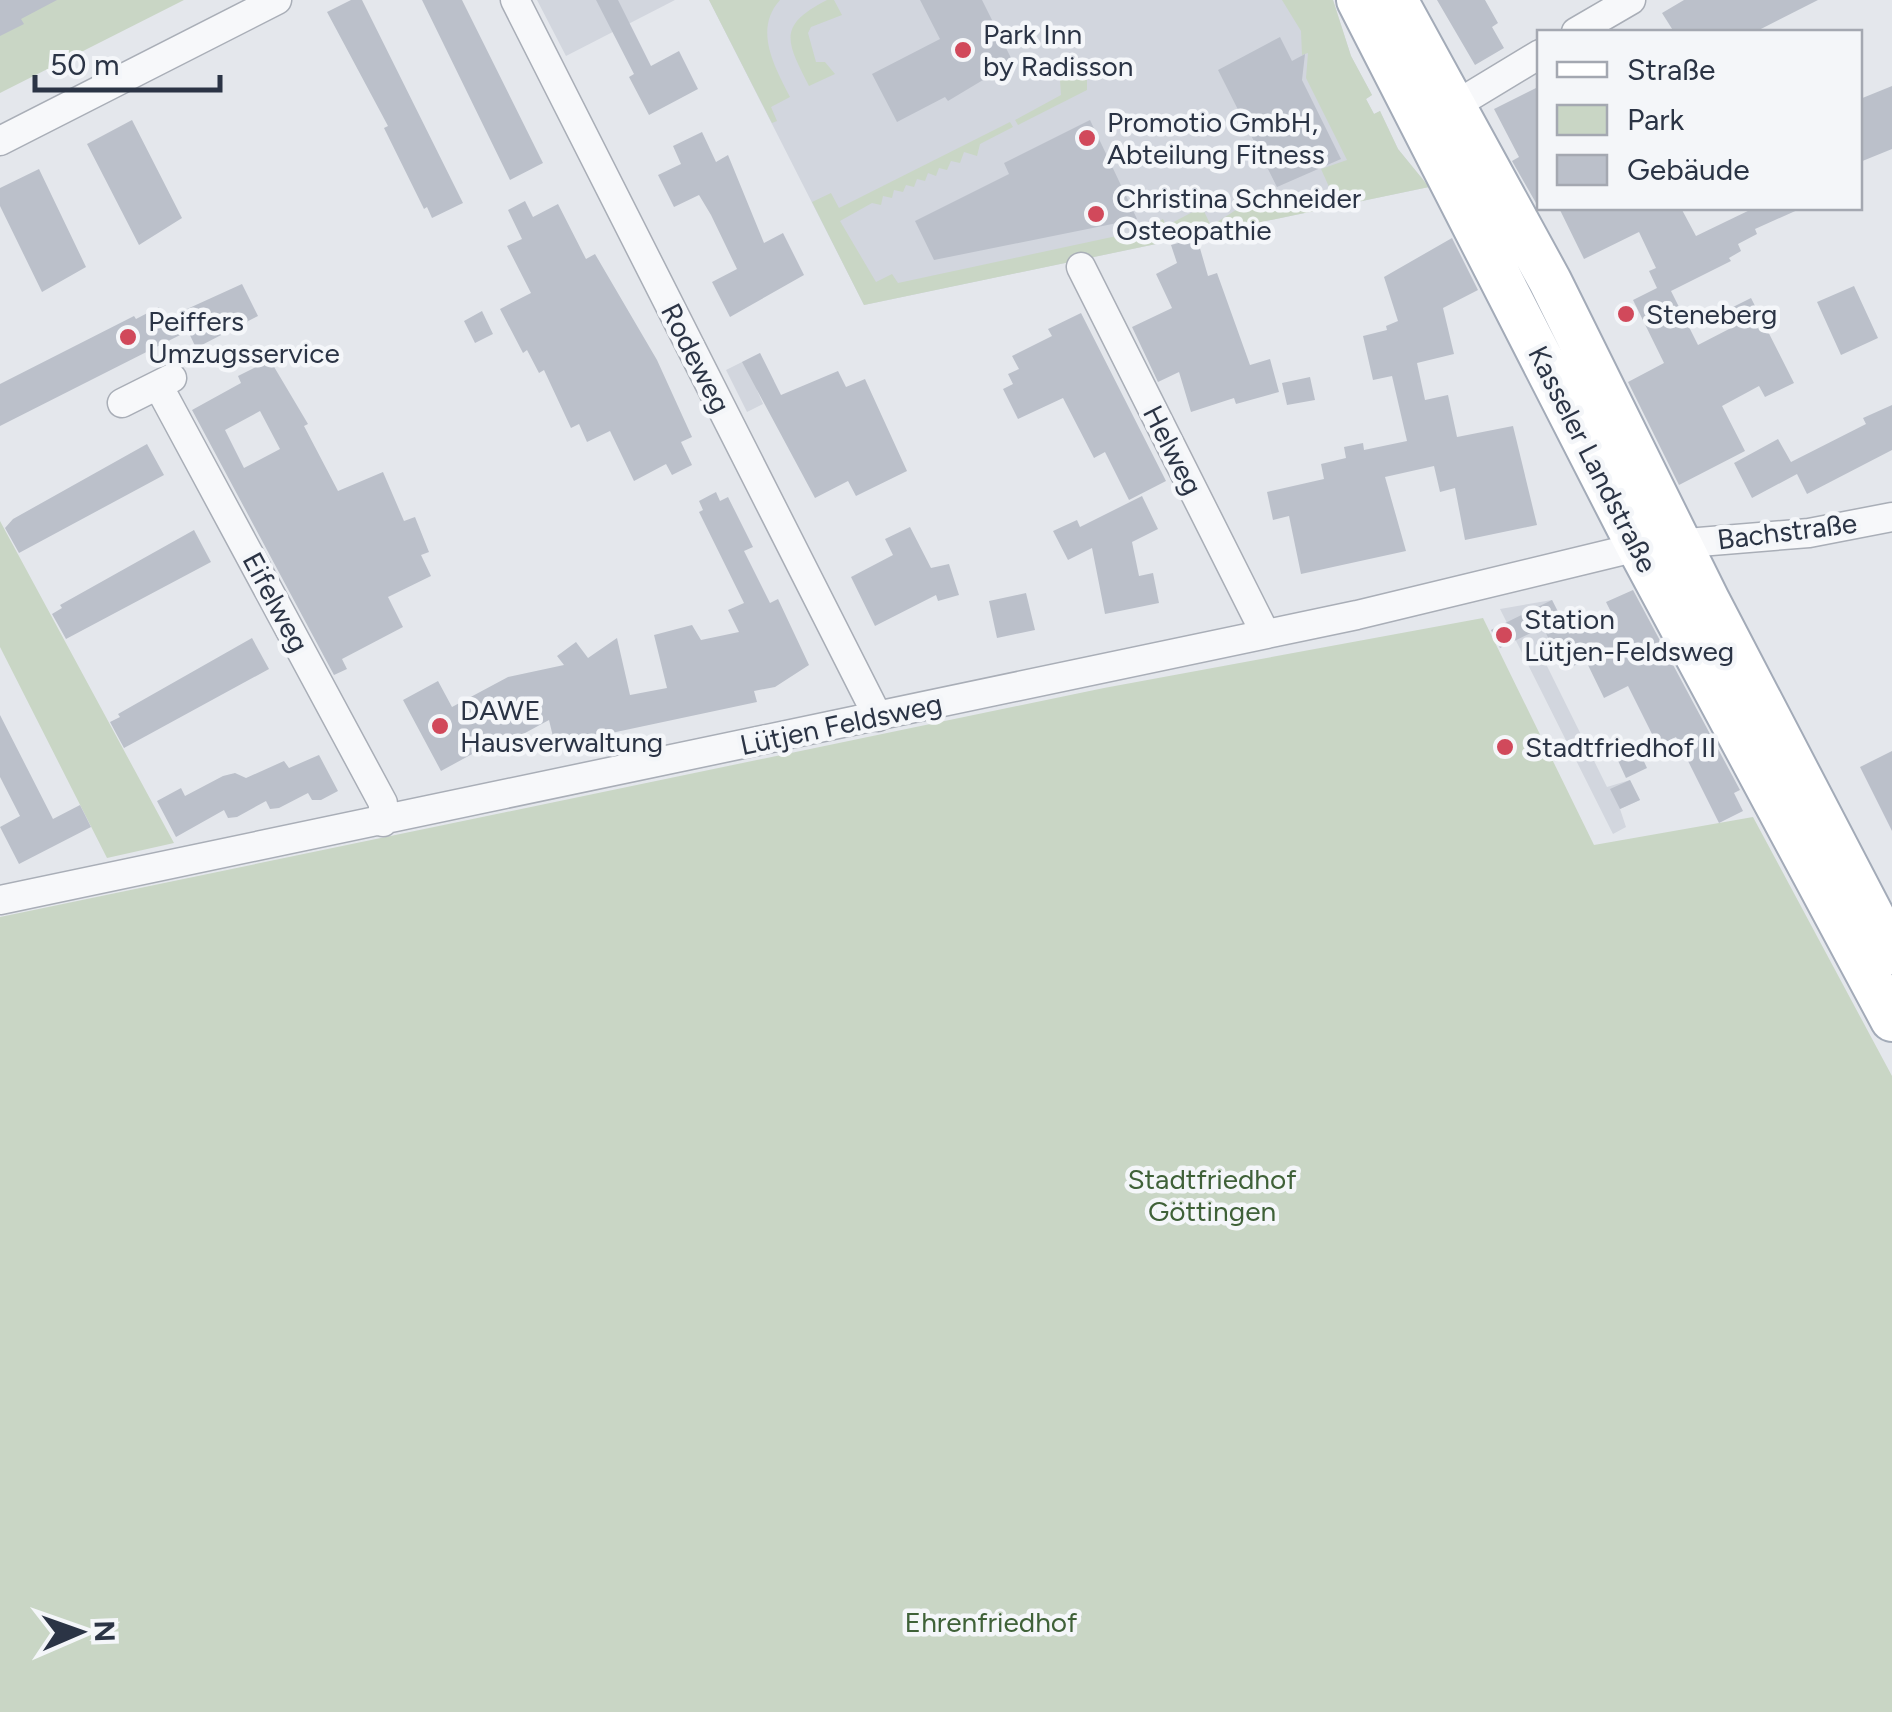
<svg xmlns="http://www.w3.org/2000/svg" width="1892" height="1712" viewBox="0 0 1892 1712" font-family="Figtree,sans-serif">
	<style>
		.built { fill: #d2d6de }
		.green { fill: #c9d6c5 }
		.building { fill: #bbc0ca; fill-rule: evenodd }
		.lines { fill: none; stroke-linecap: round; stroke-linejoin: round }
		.street-casing { stroke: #a9aeb7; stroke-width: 31 }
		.primary-casing { stroke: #a3abb8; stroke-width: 46 }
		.street { stroke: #f7f8fa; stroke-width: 28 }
		.primary { stroke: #fff; stroke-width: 42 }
		.poi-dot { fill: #d1495b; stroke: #f4f6f9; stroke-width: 4 }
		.labels { text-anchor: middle; stroke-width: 9; stroke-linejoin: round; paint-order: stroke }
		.poi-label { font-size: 28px; fill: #2b3445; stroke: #f4f6f9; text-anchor: start }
		.street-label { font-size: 28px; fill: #2b3445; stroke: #f4f6f9 }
		.park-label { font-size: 28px; fill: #3f6138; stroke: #f4f6f9 }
	</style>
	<rect width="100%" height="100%" fill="#e4e7ec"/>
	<path class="built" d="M537 0H675L566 56Z
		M709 0H1333L1351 56 1372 95 1366 99 1374 114 1380 111 1398 149 1429 187 864 305Z
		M760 353 774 381 757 390 763 404 747 412 726 370Z
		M1552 600 1577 648 1546 664 1607 787 1630 780 1640 800 1620 809 1626 827 1613 834 1500 609Z"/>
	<path class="green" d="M0 0H184L0 93Z
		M709 0H780C753 30 775 67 790 97L771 107 777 121 772 123Z
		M827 0H834L842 15 811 27 808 33 816 62H825L835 74 809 86C787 42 776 26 827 0Z
		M1282 0H1333L1351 56 1372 95 1366 99 1374 114 1380 111 1398 149 1429 187 864 305 812 202 831 193 839 208 1010 122 1013 127 980 144 977 156 964 152 960 163 951 161 947 170 939 168 936 176 928 173 925 181 917 179 914 187 906 185 903 192 894 190 892 198 883 196 881 205 872 203 840 221 876 282 892 274 898 283 1140 231 1163 219 1166 226 1202 207 1211 226 1239 208 1330 189 1321 169 1347 160 1306 78 1308 53 1302 55 1301 31Z
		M1075 72 1087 78V90L1018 125 1015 120 1061 95 1060 80Z
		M0 521 174 843 107 858 0 647Z
		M1483 618 1594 845 1753 817 1892 1076V1712H0V917L1104 688Z"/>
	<path class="building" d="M0 0H57L21 19 24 24 0 36Z
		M351 0H362L463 203 432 218 427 207 424 209 384 128 388 126 327 12Z
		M422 0H462L543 163 510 180Z
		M596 0H618L651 66 679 51 698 89 649 115 629 77 634 74Z
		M920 0H982L1013 62 948 101 945 97 897 122 872 74 940 39Z
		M1437 0H1485L1498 23 1492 27 1504 48 1475 65Z
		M1684 0H1818L1755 32H1674L1662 13Z
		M1280 37 1292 61 1305 54 1302 80 1341 159 1277 187 1218 70Z
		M1540 86V210L1512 161 1519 157 1494 109Z
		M1892 86V149L1860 162V99Z
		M132 120 182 218 139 245 87 144Z
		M1090 120 1137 219 934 260 915 221 1009 174 1004 163Z
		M702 132 716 162 728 155 764 243 783 233 804 275 730 317 712 282 737 269 711 215 699 195 674 207 658 175 681 164 673 146Z
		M39 169 86 267 42 292 0 206V188Z
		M525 201 533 217 558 204 586 259 595 254 657 360 692 437 681 442 692 465 672 475 666 464 634 481 610 431 587 442 579 424 571 428 544 370 539 373 527 350 523 353 500 309 531 293 507 246 522 239 508 210Z
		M1559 208H1681L1696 236 1754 208H1802L1755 229 1757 234 1738 244 1741 251 1729 258 1731 261 1671 291 1698 345 1731 328 1723 312 1751 298 1794 383 1765 397 1759 386 1722 406 1745 451 1679 485 1628 382 1664 363 1633 300 1657 288 1649 271 1656 268 1639 232 1584 259Z
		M1197 238 1208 276 1217 273 1250 365 1270 359 1279 392 1236 404 1234 398 1191 412 1179 372 1158 382 1132 327 1172 308 1156 274 1177 263 1171 245Z
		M1452 238 1478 290 1443 308 1454 354 1417 363 1425 400 1448 395 1457 437 1513 426 1537 525 1465 540 1455 488 1440 492 1434 466 1385 477 1406 551 1301 574 1289 516 1273 520 1267 492 1324 479 1321 464 1346 458 1344 447 1363 443 1364 450 1407 441 1392 376 1373 380 1363 336 1387 330 1386 326 1398 321 1384 277Z
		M242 284 258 316 196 348 188 331 0 426V384L134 316 136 319 159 307 165 319Z
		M1854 286 1878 338 1841 355 1817 302Z
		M482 311 493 334 475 343 464 321Z
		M1081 313 1166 481 1129 500 1105 452 1094 458 1063 398 1018 419 1003 389 1013 384 1008 374 1019 369 1012 356 1052 336 1048 329Z
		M760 353 781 395 838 371 846 387 865 379 907 471 856 496 848 481 815 498 742 362Z
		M270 360 308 424 304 426 338 491 383 472 404 521 415 517 429 552 421 555 431 576 388 597 403 627 342 659 347 669 334 675 192 410 241 383 238 376ZM260 411 280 449 244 468 225 430Z
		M1310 377 1315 400 1287 405 1282 383Z
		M1892 405V450L1807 494 1797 474 1752 498 1734 463 1778 439 1791 462 1866 424 1863 418Z
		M147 444 164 475 19 553 5 528 13 519Z
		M716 492 720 501 728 497 753 547 744 551 770 603 778 599 809 665 775 687 754 691 757 702 555 745 549 720 499 747 496 741 441 771 403 700 438 681 452 707 508 677 564 665 557 656 576 642 588 658 617 638 630 695 667 688 654 635 692 625 701 640 739 632 728 610 744 603 699 512 703 510 699 501Z
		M1142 496 1158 529 1132 542 1139 576 1153 573 1159 603 1105 614 1092 548 1068 560 1053 531 1077 520 1080 527Z
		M910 527 931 568 949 564 959 595 938 601 936 595 875 626 851 577 893 555 885 539Z
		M194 530 211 562 66 639 52 614 62 608 60 605Z
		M1633 590 1740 790 1734 793 1743 811 1719 823 1676 737 1658 746 1628 686 1604 698 1586 661 1573 666 1565 650 1556 654 1543 627 1500 648 1491 630 1552 600 1569 634 1612 614 1606 602Z
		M1026 593 1035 630 997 638 989 601Z
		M252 638 269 669 124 748 110 722 120 717 118 714Z
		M0 715 53 819 80 805 91 827 19 864 0 827 20 816 0 777Z
		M1635 742 1647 768 1626 778 1614 752Z
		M1892 751V831L1860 767Z
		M319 755 338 791 321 800H312L308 793 279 808 270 809 266 801 237 817 228 818 224 810 176 837 157 801 181 788 185 796 223 776 235 773 246 778 284 761 289 768Z
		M1630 780 1640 800 1620 809 1610 789Z"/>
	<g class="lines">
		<defs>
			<path id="street" d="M515 0 878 717
				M1576 32 1631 0
				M1454 106 1540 54
				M0 141 277 0
				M1081 267 1265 633
				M172 378 158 385 383 803V822
				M122 403 158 385
				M0 900 1357 615 1638 547 1809 533 1892 517"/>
			<path id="primary" d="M1358 0 1638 547 1892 1020
				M1396 0 1550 281 1708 600 1892 953"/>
		</defs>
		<use href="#street" class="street-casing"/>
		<use href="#primary" class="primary-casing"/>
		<use href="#street" class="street"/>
		<use href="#primary" class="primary"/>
	</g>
	<g class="poi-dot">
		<circle cx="963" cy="50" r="10"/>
		<circle cx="1087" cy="138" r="10"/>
		<circle cx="1096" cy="214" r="10"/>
		<circle cx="1626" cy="314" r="10"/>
		<circle cx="128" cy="337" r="10"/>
		<circle cx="1504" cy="635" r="10"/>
		<circle cx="440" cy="726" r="10"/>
		<circle cx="1505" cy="747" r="10"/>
	</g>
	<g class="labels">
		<g class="poi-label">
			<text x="983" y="44">Park Inn<tspan x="983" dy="32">by Radisson</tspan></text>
			<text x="1107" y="132">Promotio GmbH,<tspan x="1107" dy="32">Abteilung Fitness</tspan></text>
			<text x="1116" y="208">Christina Schneider<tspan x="1116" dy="32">Osteopathie</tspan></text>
			<text x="1646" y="324">Steneberg</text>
			<text x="148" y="331">Peiffers<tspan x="148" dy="32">Umzugsservice</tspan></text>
			<text x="1524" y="629">Station<tspan x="1524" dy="32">Lütjen-Feldsweg</tspan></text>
			<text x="460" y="720">DAWE<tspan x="460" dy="32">Hausverwaltung</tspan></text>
			<text x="1525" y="757">Stadtfriedhof II</text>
		</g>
		<g class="street-label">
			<text transform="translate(696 358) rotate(63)" y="10">Rodeweg</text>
			<text transform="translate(1173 450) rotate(63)" y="10">Helweg</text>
			<text transform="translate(1593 459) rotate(63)" y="10">Kasseler Landstraße</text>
			<text transform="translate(1787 531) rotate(-7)" y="10">Bachstraße</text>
			<text transform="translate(276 602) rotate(62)" y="10">Eifelweg</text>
			<text transform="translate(841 724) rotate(-12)" y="10">Lütjen Feldsweg</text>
		</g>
		<g class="park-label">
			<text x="1212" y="1189">Stadtfriedhof<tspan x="1212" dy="32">Göttingen</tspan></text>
			<text x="991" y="1632">Ehrenfriedhof</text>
		</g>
	</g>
	<rect x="1537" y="30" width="325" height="180" fill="#f4f6f9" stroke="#a4a8b1" stroke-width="2.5"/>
	<rect x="1557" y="62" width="50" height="15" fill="#ffffff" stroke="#a4a8b1" stroke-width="2.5"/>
	<text x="1627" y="80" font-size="30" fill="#2b3445">Straße</text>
	<rect x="1557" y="105" width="50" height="30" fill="#c9d6c5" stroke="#a4a8b1" stroke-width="2.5"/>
	<text x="1627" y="130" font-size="30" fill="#2b3445">Park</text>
	<rect x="1557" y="155" width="50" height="30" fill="#bbc0ca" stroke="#a4a8b1" stroke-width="2.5"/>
	<text x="1627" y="180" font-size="30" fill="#2b3445">Gebäude</text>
	<g transform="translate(80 1632) rotate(88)" stroke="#f4f6f9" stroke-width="8" paint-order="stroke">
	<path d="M0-8L18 38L0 25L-18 38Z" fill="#2b3445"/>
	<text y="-15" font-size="28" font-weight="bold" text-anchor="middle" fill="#2b3445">N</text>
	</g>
	<path d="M35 75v15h185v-15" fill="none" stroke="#2b3445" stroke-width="5"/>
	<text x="50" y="75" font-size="30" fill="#2b3445" stroke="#f4f6f9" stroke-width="8" paint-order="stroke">50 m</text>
</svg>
